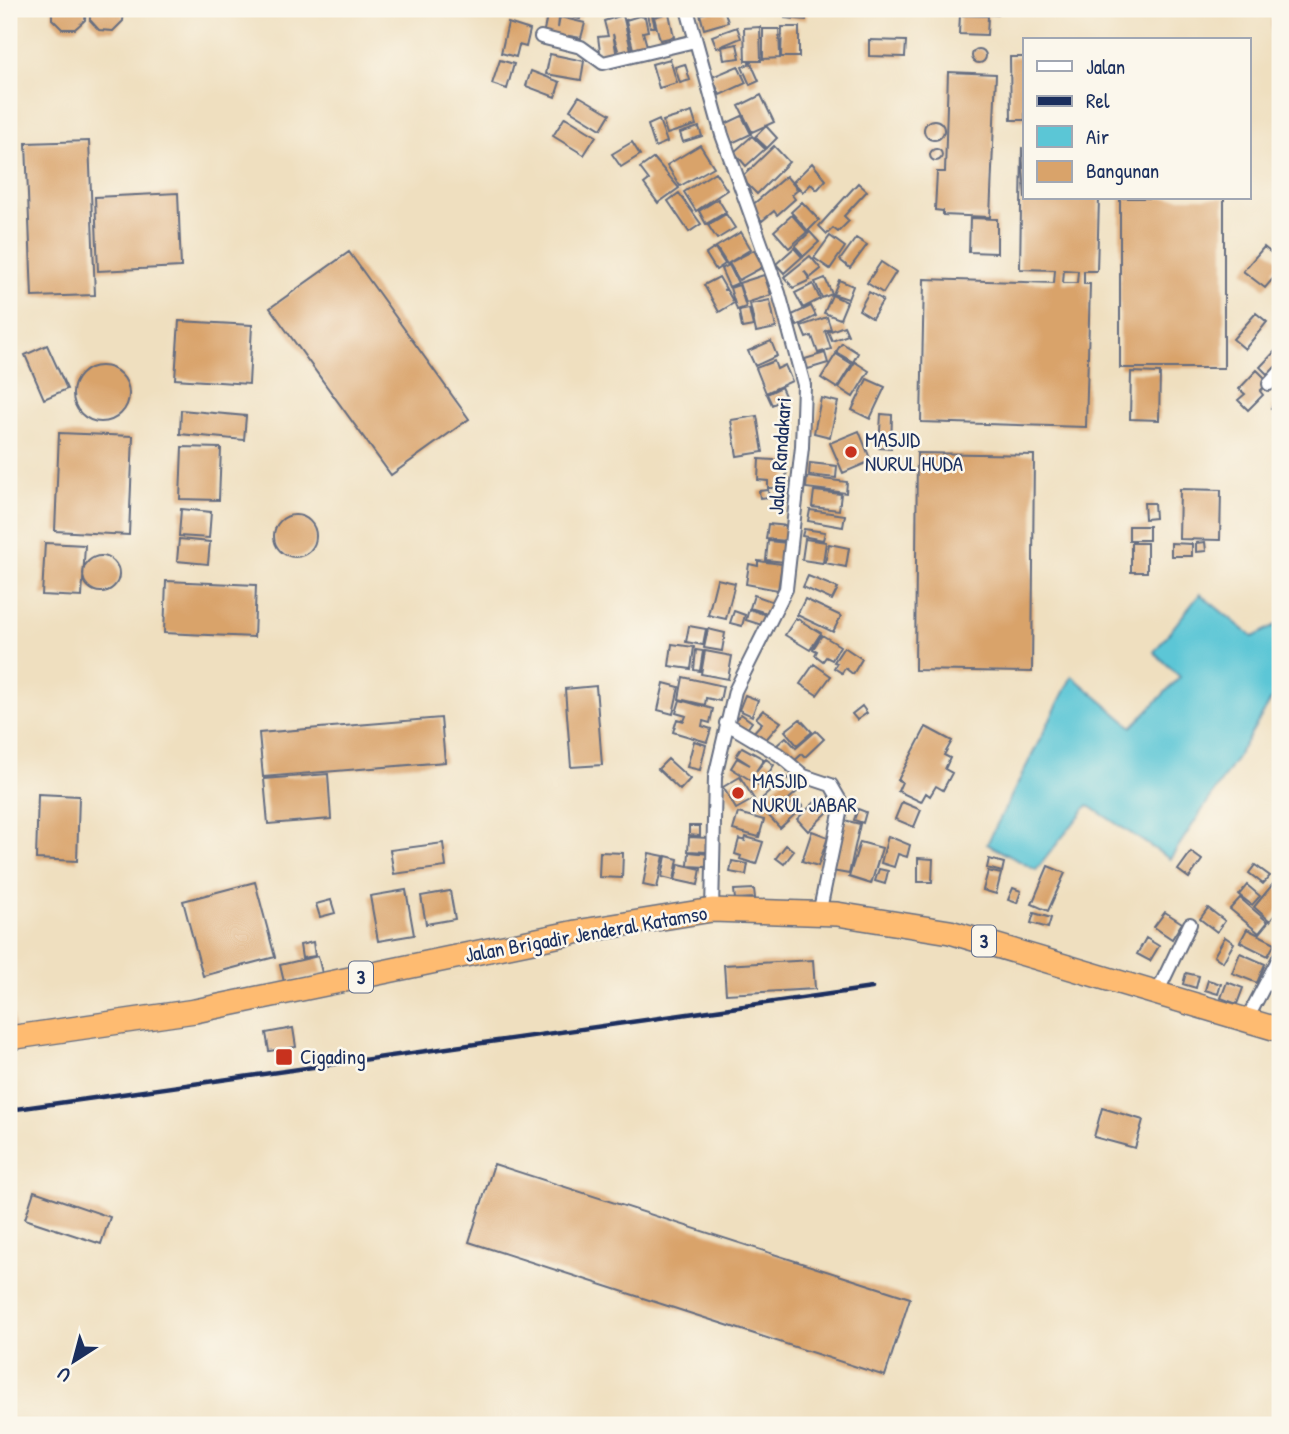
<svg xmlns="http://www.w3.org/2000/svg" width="1289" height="1434" viewBox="0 0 1289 1434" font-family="'Patrick Hand',sans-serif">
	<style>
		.water { fill: #5bc6d6; stroke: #3b7a9a; stroke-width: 2 }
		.building { fill: #d9a36a; fill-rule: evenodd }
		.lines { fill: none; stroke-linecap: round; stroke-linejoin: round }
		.street-casing { stroke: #656d80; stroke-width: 16 }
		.highway-casing { stroke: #656d80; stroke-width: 26 }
		.street { stroke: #fff; stroke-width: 12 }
		.highway { stroke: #febb71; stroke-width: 23 }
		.rail { stroke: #1b2f5e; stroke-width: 4.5 }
		.poi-dot { fill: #c8321e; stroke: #fbf7ec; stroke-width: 2.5 }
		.labels { text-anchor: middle; stroke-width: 5; stroke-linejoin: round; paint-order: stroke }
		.shield { fill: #fbf7ec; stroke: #5e6b89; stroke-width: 2 }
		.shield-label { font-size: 19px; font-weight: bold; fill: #1b2f5e }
		.poi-label { font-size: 21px; fill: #1b2f5e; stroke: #fbf7ec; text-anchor: start }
		.street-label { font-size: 21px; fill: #1b2f5e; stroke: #fbf7ec }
	</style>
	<rect width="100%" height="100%" fill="#fbf7ec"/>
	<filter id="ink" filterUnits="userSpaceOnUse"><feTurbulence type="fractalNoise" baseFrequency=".0143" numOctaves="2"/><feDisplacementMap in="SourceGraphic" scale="14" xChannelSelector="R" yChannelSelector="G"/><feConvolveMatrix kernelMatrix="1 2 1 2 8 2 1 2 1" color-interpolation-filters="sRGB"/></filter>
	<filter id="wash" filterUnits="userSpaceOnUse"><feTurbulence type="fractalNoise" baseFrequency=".00686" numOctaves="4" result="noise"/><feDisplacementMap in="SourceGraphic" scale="28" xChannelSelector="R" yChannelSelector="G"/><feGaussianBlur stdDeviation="1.57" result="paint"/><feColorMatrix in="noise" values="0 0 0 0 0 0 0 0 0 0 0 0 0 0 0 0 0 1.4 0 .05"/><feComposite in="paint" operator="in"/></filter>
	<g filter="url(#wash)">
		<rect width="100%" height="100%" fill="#efdfbf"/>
		<path class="water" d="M1200 594 1253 637 1280 623V685L1234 762 1170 859 1088 805 1036 870 987 844 1072 676 1132 727 1180 677 1154 652Z"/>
		<g id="blocks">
			<path class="building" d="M52 9H86L85 20 75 29H62L52 19Z
				M90 9H124L123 21 113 31 99 30 90 20Z
				M555 9H583L580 19 554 13Z
				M646 9H666L667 12 652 15 655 27H650Z
				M709 9H724L728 22 704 29 700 14 710 12Z
				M786 9H807L806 20 785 18Z
				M967 9H998V15L967 13Z
				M1013 9H1035V13H1013Z
				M669 13 674 37 660 40 654 17Z
				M623 15 631 50 619 53 613 34 617 57 601 59 598 37 608 36 604 21Z
				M960 15 988 16 987 35 959 34Z
				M547 16 559 18 558 28 560 17 585 23 581 38 569 36 568 41 543 35Z
				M639 16 645 17 648 31 643 32 647 46 633 49 626 20Z
				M1271 20H1280V47H1271Z
				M508 23 530 30 526 47 519 45 516 57 501 53Z
				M737 27 741 38 717 48 712 36Z
				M760 27 761 61H745L744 28Z
				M782 27H799V57H781Z
				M763 29H779L780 58 763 59Z
				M869 40 906 41 905 57 869 56Z
				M737 44 740 58 724 60 722 47Z
				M972 56a7 7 0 1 1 14 0a7 7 0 1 1-14 0Z
				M550 54 584 61 581 80 546 74Z
				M1010 57H1025V120H1011Z
				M670 59 677 83 659 88 652 64Z
				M500 60 514 64 507 89 492 84Z
				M751 63 759 81 750 85 742 67Z
				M685 64 690 80 680 83 675 67Z
				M738 66 746 83 720 95 712 77Z
				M531 71 560 82 555 97 526 86Z
				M948 72 996 74 990 217 943 215V211L935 210 937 172H945Z
				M761 95 774 122 752 132 739 106Z
				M579 96 610 114 601 129 570 110Z
				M692 112 696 125 667 134 663 121Z
				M742 116 751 134 732 143 723 125Z
				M565 117 596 136 584 155 553 136Z
				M924 130a10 10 0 1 1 20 0a10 10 0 1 1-20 0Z
				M659 120 667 142 655 147 648 125Z
				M766 126 777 138 767 148 755 137Z
				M699 127 702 136 683 142 680 133Z
				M752 136 765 149 746 166 734 152Z
				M89 141 95 295 32 297 26 143Z
				M632 142 640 155 621 167 612 154Z
				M700 145 714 167 680 186 667 165Z
				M774 146 789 162 757 194 741 178Z
				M1022 147 1025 198H1099L1097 271H1084V284H1090L1086 427 921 422 924 279 1054 283 1055 270 1020 269ZM1064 270 1078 271 1077 283H1063Z
				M930 155a6 6 0 1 1 12 0a6 6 0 1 1-12 0Z
				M654 158 679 188 658 203 644 184 649 180 640 168Z
				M812 163 826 180 817 190 811 184 803 192 793 182Z
				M715 172 727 190 696 211 684 192Z
				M786 176 798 190 792 195 795 199 777 215 774 211 762 221 750 207Z
				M858 183 867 191 844 216 849 221 838 232 833 228 827 234 819 226Z
				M178 193 181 267 98 271 95 197Z
				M679 193 701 224 689 232 668 201Z
				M1120 198H1224V368H1120Z
				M718 199 726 212 706 224 699 211Z
				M802 202 819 220 808 231 791 212Z
				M726 214 735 228 717 239 708 225Z
				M792 215 807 232 789 248 774 231Z
				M970 218 997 219V253L969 252Z
				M741 232 751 249 727 264 716 247Z
				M810 232 819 242 804 256 795 246Z
				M830 236 845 247 830 269 814 258Z
				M856 238 867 245 850 268 840 260Z
				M1264 247 1280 260 1273 271 1277 274 1265 288 1243 271Z
				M715 248 725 264 716 270 706 254Z
				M794 248 802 257 784 273 776 264Z
				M754 250 763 267 739 280 729 263Z
				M349 252 469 419 391 475 270 308Z
				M810 256 821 269 810 278 804 271 810 280 793 288 784 277Z
				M881 262 896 272 883 293 867 283Z
				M729 265 738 283 729 287 721 269Z
				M764 275 771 295 746 303 739 283Z
				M719 277 726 289 723 290 726 289 734 303 719 312 704 285Z
				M825 278 832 294 822 298 815 282Z
				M839 280 853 286 848 299 833 294Z
				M813 284 820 299 803 308 795 293Z
				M739 285 746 307 737 310 730 288Z
				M869 292 883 300 872 318 859 310Z
				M832 295 847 302 840 319 824 313Z
				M770 300 776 328 756 332 750 304Z
				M811 306 816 316 797 326 792 315Z
				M749 309 753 326 742 328 739 311Z
				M1256 313 1267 322 1245 349 1233 339Z
				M827 317 831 329 825 331 831 349 818 353 812 336 806 338 801 326Z
				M179 321 252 325 249 384 175 379Z
				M844 326 848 335 832 341 828 332Z
				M771 341 777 356 755 366 748 351Z
				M842 343 858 353 853 362 836 352Z
				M47 345 67 389 44 399 25 355Z
				M1280 346V367L1270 377 1260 367Z
				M825 353 828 363 808 369 805 359Z
				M836 354 852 364 837 388 821 378Z
				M774 361 777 369 785 365 792 381 766 393 756 368Z
				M855 362 869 371 853 397 839 388Z
				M73 394a28 28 0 1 1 56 0a28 28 0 1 1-56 0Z
				M1257 370 1269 382 1260 391 1263 395 1248 410 1238 400 1245 394 1239 389Z
				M1131 372 1160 373 1159 420 1130 419Z
				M867 379 885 387 870 419 852 410Z
				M781 387 786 398 772 405 767 394Z
				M821 398 838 402 830 437 814 433Z
				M1280 399V417L1271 408Z
				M181 410 246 416 244 440 180 434Z
				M881 414 892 415 891 449 879 448Z
				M757 416 763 452 737 456 731 420Z
				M859 431 871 461 843 473 830 443Z
				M59 433 133 436 129 535 55 531Z
				M182 447 221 448 219 500 180 499Z
				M917 453 1034 455 1032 672 915 670Z
				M759 459 787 461 786 481H778V488H768V481L758 480Z
				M810 463 837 466 836 478 809 475Z
				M807 477 847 482 846 493 806 488Z
				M1180 489 1221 490 1220 540 1179 539Z
				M768 490 769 497 760 498 759 491Z
				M814 491 841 494 839 510 812 507Z
				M1144 503H1154L1155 518 1145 519Z
				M181 509 211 512 209 538 179 536Z
				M810 510 845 515 843 527 808 521Z
				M274 536a21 21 0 1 1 42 0a21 21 0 1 1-42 0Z
				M768 524 788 526 787 541 766 539Z
				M1129 526H1149V540H1129Z
				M804 529 825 532 823 540 802 536Z
				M179 539 210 542 208 564 177 561Z
				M805 539 826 542 823 563 802 560Z
				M768 541 787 543 785 562 766 560Z
				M1205 542 1206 551 1196 552V543Z
				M45 543 85 545 82 597 42 595Z
				M1131 543H1147V572H1131Z
				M1171 543 1192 544V556H1171Z
				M829 544 849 548 846 567 825 563Z
				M83 574a18 18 0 1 1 36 0a18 18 0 1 1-36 0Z
				M758 561 782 564 778 590 746 584 749 564 758 566Z
				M808 576 838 588 832 600 803 587Z
				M717 579 735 583 726 619 708 615Z
				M166 581 256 585 254 637 164 633Z
				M754 595 774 602 770 614 750 608Z
				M805 599 841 616 833 632 797 615Z
				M749 609 769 616 765 626 746 620Z
				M734 611 745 615 742 626 730 623Z
				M796 618 821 633 810 650 785 635Z
				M689 626 706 629 703 645 686 642Z
				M708 629 725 633 722 651 704 648Z
				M822 635 840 646 832 660 826 657 823 661 815 655 817 651 813 649Z
				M672 644 694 647 691 669 669 666Z
				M844 647 862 659 853 674 845 668 842 673 834 668 837 663 834 662Z
				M696 650 703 651 700 671 694 670Z
				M705 651 732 656 728 679 701 674Z
				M814 664 831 676 817 695 800 684Z
				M683 677 723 686 720 701 706 698 705 705 679 699Z
				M664 683 679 687 673 714 658 710Z
				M596 686 602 765 571 767 565 689Z
				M745 695 758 700 752 716 739 710Z
				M680 700 713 709 710 723 703 721 702 726 711 729 707 742 673 732 677 719 684 721 686 716 676 713Z
				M862 706 867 713 857 720 852 714Z
				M763 710 781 722 763 743 752 734 762 723 756 718Z
				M741 714 752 722 745 732 734 723Z
				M441 718 445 762 263 777 259 733Z
				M800 719 812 732 797 745 785 731Z
				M926 727 952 741 944 755 950 758 945 769 952 773 943 790 936 786 930 796 926 793 921 802 898 791 902 782 898 780Z
				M816 731 824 739 805 757 802 754 792 763 777 745 786 737 796 748Z
				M694 741 706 745 700 770 687 767Z
				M742 747 764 759 756 771 766 759 774 765 760 786 731 768 737 758 750 765 736 756Z
				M668 759 690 779 680 790 658 769Z
				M328 774 331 819 268 824 264 779Z
				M740 777 754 799 736 809 723 787Z
				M786 777 799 790 778 809 781 813 796 799 803 807 780 828 757 803Z
				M38 794 79 796 77 861 36 859Z
				M819 798 831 809 808 831 797 819Z
				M902 802 921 810 914 827 895 819Z
				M858 809 866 812 863 823 854 820Z
				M738 813 764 820 759 837 733 830Z
				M844 820 860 824 849 874 832 871Z
				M689 826H700V836L689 835Z
				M812 831 828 837 818 866 802 861Z
				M888 836 910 845 907 857 898 854 894 867 881 863Z
				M689 837 709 838 708 852 688 851Z
				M746 837 763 842 756 864 740 859 741 856 735 854 739 839 745 841Z
				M860 842 882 848 871 884 849 877Z
				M443 843 446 867 394 874 390 850Z
				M786 845 794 851 784 864 776 858Z
				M600 852 623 853 622 878 599 877Z
				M689 852 709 854 708 867 688 866Z
				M1191 852 1202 860 1189 878 1178 870Z
				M649 853 664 856 657 888 643 885Z
				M666 856 678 859 674 880 662 877Z
				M918 858 933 859 932 882H918Z
				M989 859 1004 863 1002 872 987 868Z
				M732 861 748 864 746 875 730 872Z
				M679 864 701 869 698 885 675 880Z
				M1255 865 1270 876 1263 884 1249 873Z
				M1048 866 1065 873 1048 911 1032 904Z
				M879 869 888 871 885 884 875 881Z
				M988 871 1001 874 996 894 983 890Z
				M255 882 275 957 203 976 183 901Z
				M1273 884 1280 890V908L1270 921 1254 907Z
				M1247 885 1260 896 1252 905 1239 895Z
				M1013 888 1021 891 1017 903 1008 900Z
				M754 889 755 898 735 899 734 890Z
				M406 890 414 935 378 941 370 896Z
				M450 891 455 919 426 924 421 896Z
				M1240 898 1268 922 1259 933 1230 909Z
				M331 900 335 913 320 917 316 904Z
				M1208 908 1225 921 1217 932 1200 919Z
				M1165 912 1182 923 1172 939 1154 927Z
				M1034 913 1051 918 1048 928 1031 923Z
				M1247 929 1275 943 1268 956 1240 942Z
				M1225 937 1234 943 1223 962 1214 956Z
				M1146 938 1159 946 1150 961 1137 954Z
				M313 942 315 956 302 958 300 945Z
				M1240 953 1265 964 1257 983 1232 973Z
				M318 956 322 973 284 982 280 965Z
				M813 960 815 989 726 994 724 965Z
				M1186 973 1199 976 1196 988 1183 984Z
				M1208 980 1221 984 1218 994 1205 990Z
				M1227 982 1243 988 1237 1004 1221 998Z
				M9 1013H13L15 1031 9 1032Z
				M293 1028 296 1047 269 1051 266 1033Z
				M1102 1108 1143 1120 1135 1148 1094 1137Z
				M494 1164 910 1298 885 1376 469 1242Z
				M34 1191 110 1217 101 1244 25 1219Z"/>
		</g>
	</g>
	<g filter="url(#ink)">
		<use href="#blocks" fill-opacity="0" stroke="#656d80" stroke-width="2"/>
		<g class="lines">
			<defs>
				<path id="street" d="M687 9 722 135 779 293 804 385 802 447 786 589 735 691 715 777 712 910
					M541 37 581 47 603 63 695 41
					M1269 384 1280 372
					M726 723 778 754 804 776 831 785 842 804 819 914
					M1157 993 1190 924
					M1247 1019 1280 956"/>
				<path id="highway" d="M9 1038 195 1011 576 932 712 910 837 914 950 932 1280 1030"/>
			</defs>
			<use href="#street" class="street-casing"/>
			<use href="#highway" class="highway-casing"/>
			<use href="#street" class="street"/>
			<use href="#highway" class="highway"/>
			<path class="rail" d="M9 1110 872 988"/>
		</g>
	</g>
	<g class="poi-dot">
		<circle cx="851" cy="452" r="7"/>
		<circle cx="738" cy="793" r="7"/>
		<rect x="275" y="1048" width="18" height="18" rx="3.5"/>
	</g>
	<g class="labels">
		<g class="shield">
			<rect x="972" y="925.5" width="24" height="31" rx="5"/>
			<rect x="349" y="961.5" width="24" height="31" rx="5"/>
		</g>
		<g class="shield-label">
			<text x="984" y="948">3</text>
			<text x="361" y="984">3</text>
		</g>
		<g class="poi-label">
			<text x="865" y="447">MASJID<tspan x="865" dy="24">NURUL HUDA</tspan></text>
			<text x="752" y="788">MASJID<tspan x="752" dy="24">NURUL JABAR</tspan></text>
			<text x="300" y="1064">Cigading</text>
		</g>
		<g class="street-label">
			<text transform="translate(780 456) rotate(-86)" y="7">Jalan Randakari</text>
			<text transform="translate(586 934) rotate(-10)" y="7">Jalan Brigadir Jenderal Katamso</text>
		</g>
	</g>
	<rect width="1289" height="1434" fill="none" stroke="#fbf7ec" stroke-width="35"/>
	<rect x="1023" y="38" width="228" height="161" fill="#fbf7ec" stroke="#a1a7b3" stroke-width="2"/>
	<rect x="1037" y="61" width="35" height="10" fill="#ffffff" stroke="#a1a7b3" stroke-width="2"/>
	<text x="1086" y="74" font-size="21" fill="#1b2f5e">Jalan</text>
	<rect x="1037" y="96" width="35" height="10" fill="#1b2f5e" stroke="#a1a7b3" stroke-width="2"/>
	<text x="1086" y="108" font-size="21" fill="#1b2f5e">Rel</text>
	<rect x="1037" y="126" width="35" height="21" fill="#5bc6d6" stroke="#a1a7b3" stroke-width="2"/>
	<text x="1086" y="144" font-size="21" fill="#1b2f5e">Air</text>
	<rect x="1037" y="161" width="35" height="21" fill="#d9a36a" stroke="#a1a7b3" stroke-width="2"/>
	<text x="1086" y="178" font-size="21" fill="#1b2f5e">Bangunan</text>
	<g transform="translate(74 1361) rotate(216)" stroke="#fbf7ec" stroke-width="5" paint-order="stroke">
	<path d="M0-5L12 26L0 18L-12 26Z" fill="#1b2f5e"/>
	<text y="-10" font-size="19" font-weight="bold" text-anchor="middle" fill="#1b2f5e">U</text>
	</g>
</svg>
